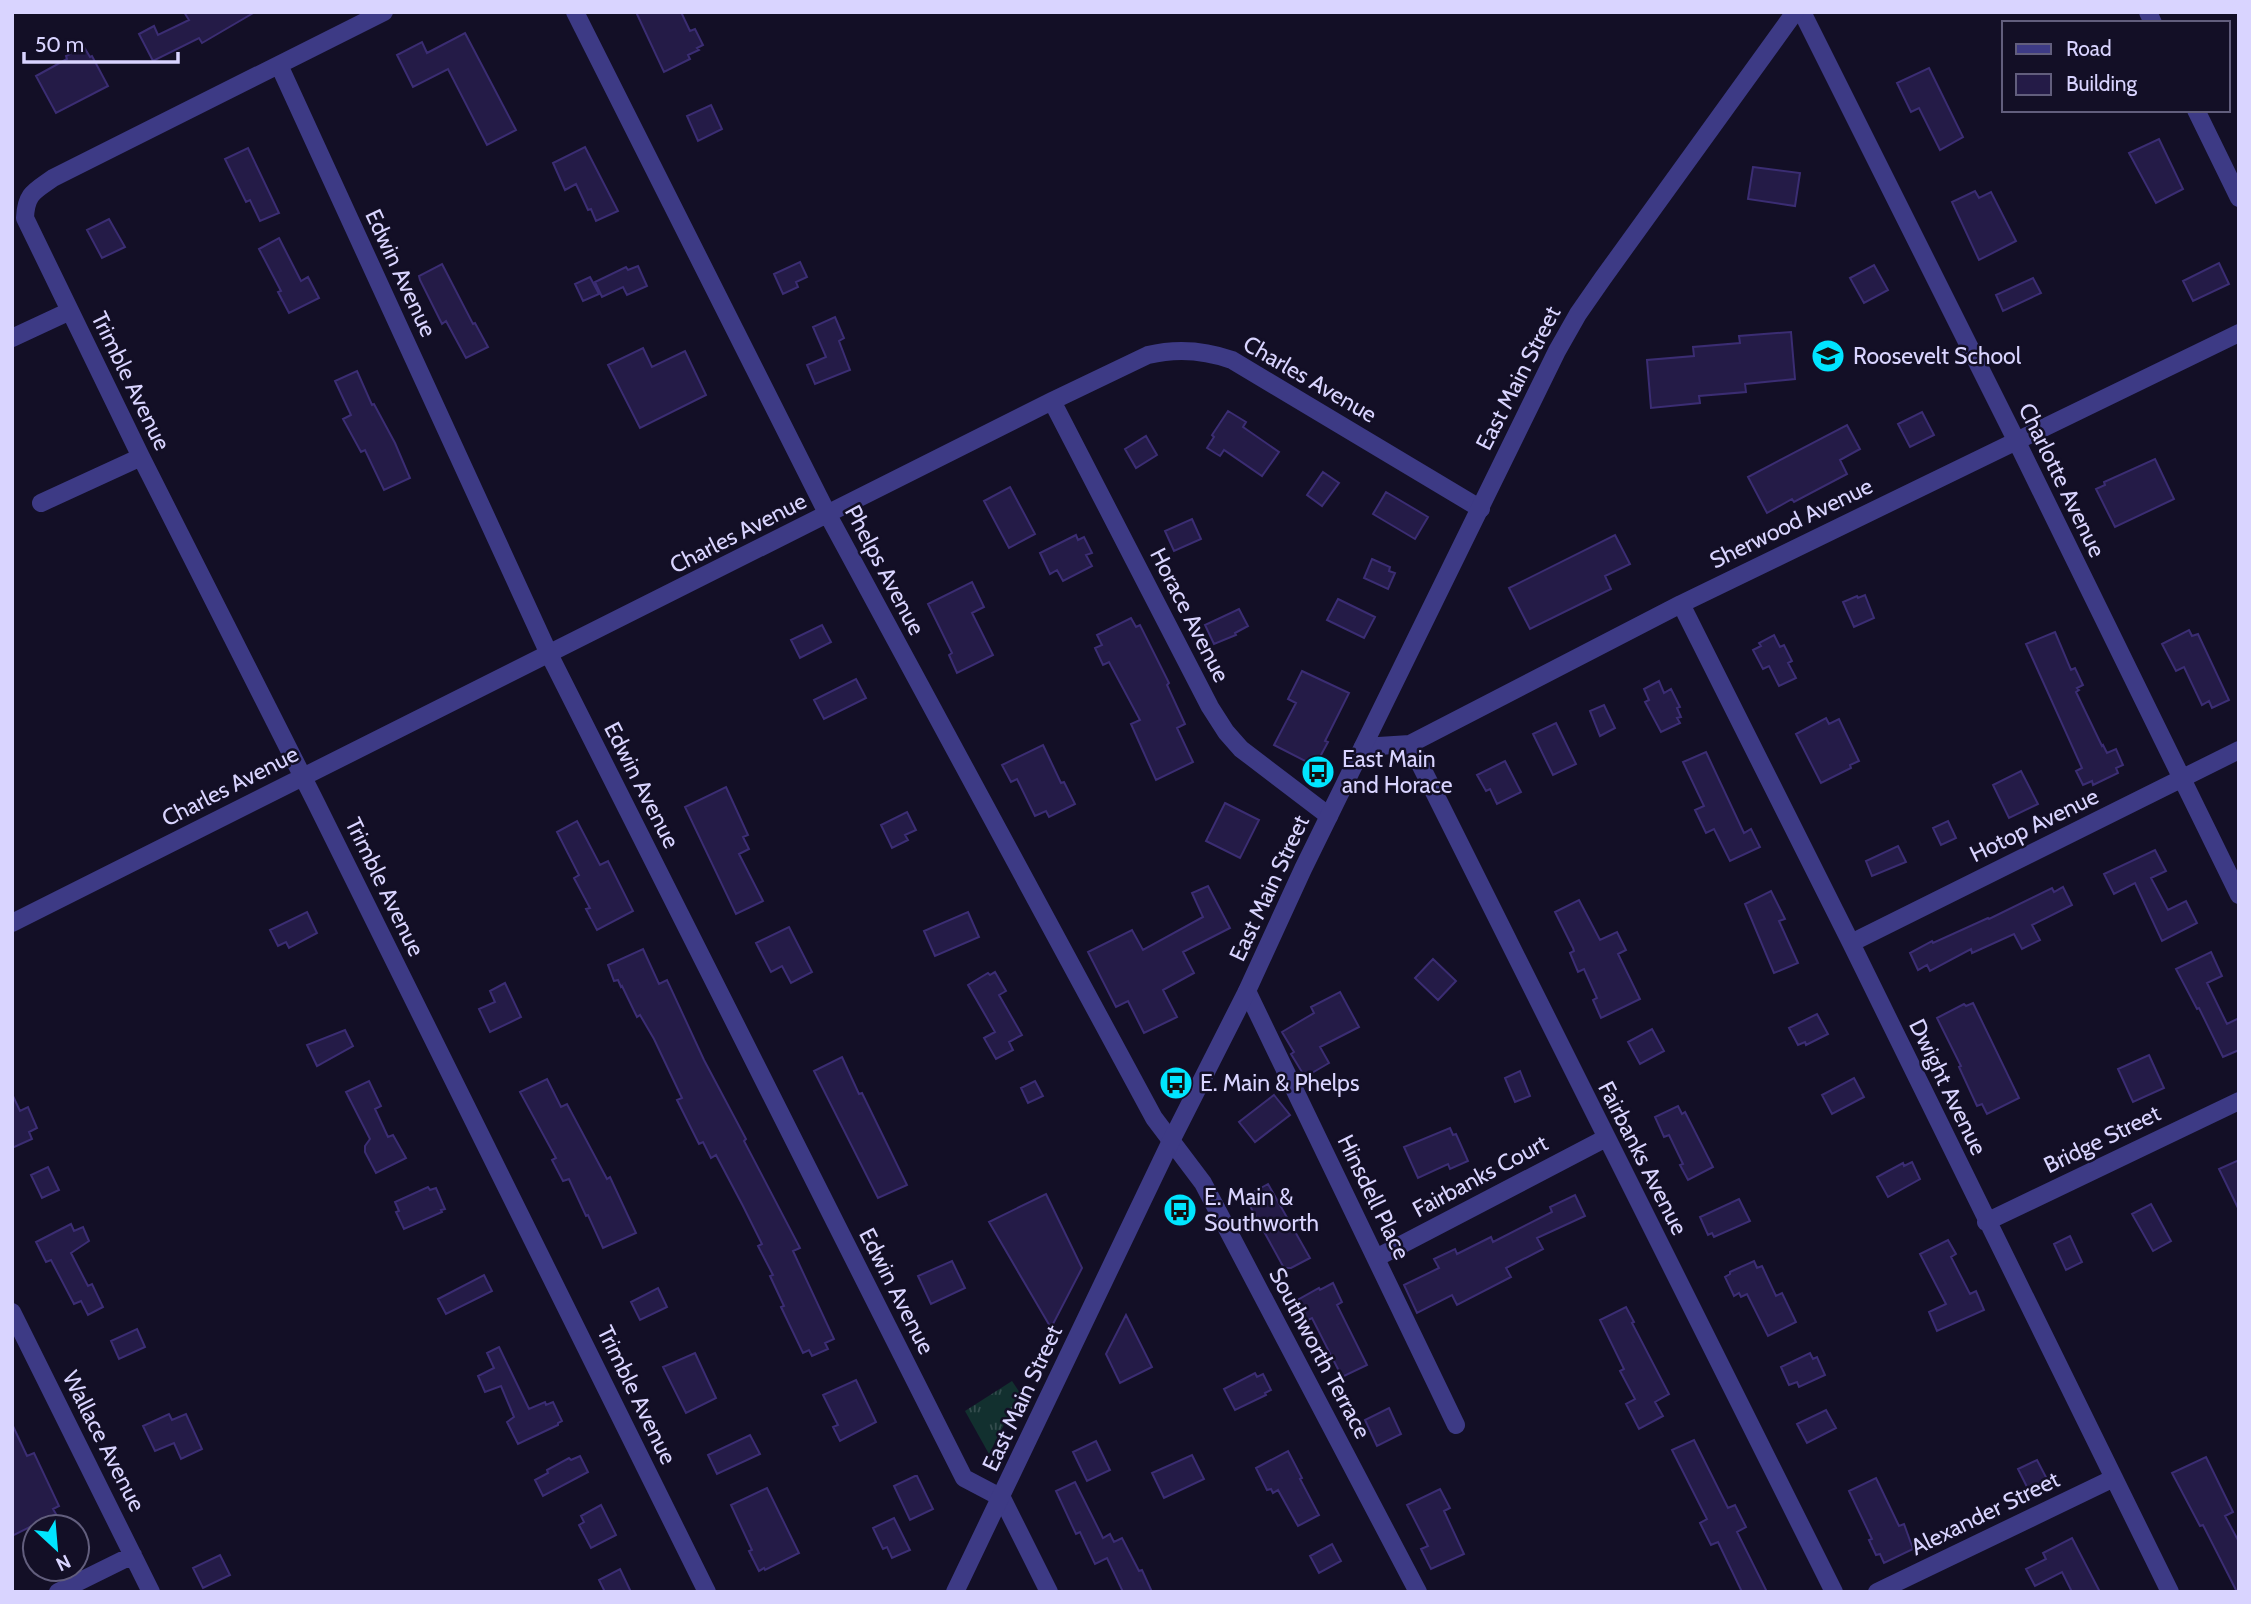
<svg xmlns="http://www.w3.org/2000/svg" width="2251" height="1604" viewBox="0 0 2251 1604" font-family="Cabin,sans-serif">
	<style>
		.park { fill: url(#park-tufts) }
		.building { fill: #241b47; stroke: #3b2d73; stroke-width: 2 }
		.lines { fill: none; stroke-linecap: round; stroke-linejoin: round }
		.minor { stroke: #3d3a85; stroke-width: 18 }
		.tertiary { stroke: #3d3a85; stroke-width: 18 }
		.labels { text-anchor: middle; stroke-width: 5; stroke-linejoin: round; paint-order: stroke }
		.street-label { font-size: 23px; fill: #d9d4ff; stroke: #130f26 }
		.poi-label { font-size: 23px; fill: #d9d4ff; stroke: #130f26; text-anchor: start }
	</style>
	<defs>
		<pattern id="park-tufts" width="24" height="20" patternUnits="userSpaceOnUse" patternTransform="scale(1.75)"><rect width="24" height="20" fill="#12302f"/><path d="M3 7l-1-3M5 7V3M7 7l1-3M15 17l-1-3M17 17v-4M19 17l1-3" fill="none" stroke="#344d4e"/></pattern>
	</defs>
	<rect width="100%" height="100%" fill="#130f26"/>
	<path class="park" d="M1012 1381 1020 1393 989 1454 965 1411Z"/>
	<path class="building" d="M184 12H255L202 43 199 38 153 61 139 34 154 26 158 35 189 20Z
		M636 12H681L690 31 695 29 703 45 697 48 699 50 688 55 690 59 664 72Z
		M465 33 516 130 487 145 448 69 413 87 397 55 422 42 427 53Z
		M84 47 90 57 92 56 108 86 56 113 36 76 67 59 66 56Z
		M1929 68 1963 137 1940 150 1919 108 1911 112 1897 83Z
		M711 105 722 129 698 141 687 116Z
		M2159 139 2183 189 2156 203 2129 153Z
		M585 147 618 211 596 221 591 209 588 210 576 184 565 190 553 163Z
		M248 148 279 213 260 221 250 200 246 202 225 159Z
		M1753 167 1800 173 1795 206 1748 199Z
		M1975 191 1979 198 1991 192 2016 241 1979 260 1952 202Z
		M109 219 125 247 102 258 87 230Z
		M279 238 301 281 308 277 319 298 289 313 278 292 281 291 259 249Z
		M800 262 807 277 796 282 798 287 783 294 774 274Z
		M2219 263 2229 284 2193 301 2183 281Z
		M442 264 473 324 475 323 488 347 466 358 446 321 442 324 420 280 419 276Z
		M1874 265 1888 290 1864 303 1850 278Z
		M638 266 647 286 627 295 623 287 602 297 595 282 626 267 628 270Z
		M590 277 599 294 583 301 575 284Z
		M2033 278 2041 293 2003 311 1996 295Z
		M835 317 844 338 839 341 850 370 815 384 807 365 826 357 813 327Z
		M1791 332 1795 379 1745 384 1746 392 1699 396 1700 403 1651 408 1647 360 1694 356 1693 347 1740 343 1739 336Z
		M643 348 652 367 685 351 706 395 640 428 608 365Z
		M357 371 372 405 374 404 395 443 410 478 384 490 365 450 361 452 343 419 351 415 335 381Z
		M1228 411 1246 422 1243 427 1279 452 1262 476 1224 450 1220 456 1207 448 1214 437 1212 435Z
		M1922 412 1934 435 1910 447 1898 424Z
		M1847 425 1860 449 1840 460 1847 474 1794 502 1792 499 1767 513 1748 477Z
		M1146 436 1157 455 1136 468 1125 449Z
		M2155 459 2174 499 2115 527 2096 489 2105 485 2104 482Z
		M1323 472 1339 483 1322 506 1307 495Z
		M1010 487 1035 534 1009 548 984 501Z
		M1386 492 1428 517 1415 539 1373 514Z
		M1192 519 1201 539 1174 551 1165 531Z
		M1076 535 1078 540 1084 537 1092 553 1086 555 1092 566 1063 581 1057 570 1050 574 1040 553Z
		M1615 535 1630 564 1605 576 1611 589 1530 629 1509 588Z
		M1372 559 1390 567 1389 571 1395 573 1388 589 1364 578Z
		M972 582 984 607 972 613 993 655 957 673 949 655 952 653 928 604Z
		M1865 595 1874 618 1854 627 1843 602 1857 596 1858 598Z
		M1338 599 1375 617 1364 638 1327 620Z
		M1239 609 1248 626 1235 633 1236 635 1214 644 1205 625Z
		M1131 618 1136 627 1140 625 1169 683 1167 685 1185 724 1177 728 1193 762 1156 780 1131 724 1140 720 1109 662 1103 665 1095 648 1102 645 1097 635Z
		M822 625 831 642 800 658 791 640Z
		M2189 630 2192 636 2198 634 2229 700 2212 708 2209 701 2202 705 2184 667 2176 671 2162 644Z
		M2055 632 2071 670 2075 668 2083 685 2077 688 2079 690 2076 692 2102 746 2103 745 2107 753 2116 749 2123 765 2116 768 2118 773 2093 785 2092 781 2083 785 2076 771 2082 768 2026 644Z
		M1774 635 1780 647 1784 645 1792 661 1788 663 1796 678 1779 686 1769 666 1763 669 1753 650 1761 646 1759 643Z
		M1302 671 1349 693 1325 741 1328 742 1315 766 1274 745 1296 703 1288 699Z
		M856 679 866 698 824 719 814 700Z
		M1659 681 1664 693 1671 689 1680 707 1677 708 1681 717 1677 718 1680 723 1661 732 1645 702 1649 700 1644 689Z
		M1604 705 1615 728 1600 736 1590 711Z
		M1826 718 1829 724 1839 719 1859 761 1850 765 1851 768 1821 783 1796 734Z
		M1556 723 1576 764 1553 775 1533 734Z
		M1043 745 1061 783 1064 782 1075 804 1049 817 1046 811 1035 816 1017 779 1011 782 1002 765Z
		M1706 752 1744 833 1751 829 1760 847 1730 861 1714 829 1706 833 1695 810 1704 806 1683 762Z
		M1505 761 1521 792 1497 804 1490 789 1486 791 1477 775Z
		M2021 771 2038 804 2009 818 1993 785Z
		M726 787 748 835 743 837 749 849 739 854 763 901 736 914 685 807Z
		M1225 803 1259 820 1240 858 1206 841Z
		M907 812 916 830 905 835 908 840 892 848 881 825Z
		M577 821 600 865 608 861 633 911 597 930 586 909 590 908 574 878 579 875 557 832Z
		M1948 821 1956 838 1941 845 1933 828Z
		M1898 846 1906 862 1872 876 1866 861Z
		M2155 850 2166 871 2151 878 2168 910 2186 901 2197 923 2162 941 2135 883 2114 894 2104 874Z
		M1208 886 1230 928 1183 952 1194 973 1163 990 1177 1017 1144 1033 1128 1001 1116 1007 1088 952 1132 930 1143 950 1203 917 1192 893Z
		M2063 887 2072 905 2032 925 2040 940 2022 949 2014 934 1972 953 1971 949 1930 971 1927 965 1918 970 1910 953 1932 941 1933 943 1988 918 1989 919 2052 888 2054 892Z
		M1771 891 1785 919 1779 921 1798 963 1774 973 1745 904Z
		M1579 900 1600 940 1617 932 1626 950 1618 954 1640 999 1601 1018 1593 1000 1597 998 1584 969 1578 972 1570 953 1574 951 1573 948 1555 912Z
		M307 912 317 933 289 948 286 942 278 946 270 930Z
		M968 912 979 937 935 956 924 931Z
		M789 927 812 972 791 983 782 966 771 972 756 943Z
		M643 949 659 984 667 980 704 1060 746 1139 744 1141 800 1248 793 1251 834 1339 825 1343 828 1349 812 1356 809 1350 803 1353 781 1307 784 1306 770 1276 773 1275 758 1246 762 1244 743 1206 716 1155 711 1158 703 1142 699 1144 677 1100 682 1098 654 1039 640 1015 637 1017 622 986 621 987 618 980 614 981 608 965Z
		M2211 952 2222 976 2207 983 2227 1024 2239 1018V1050L2223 1057 2199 1008 2197 1009 2176 969Z
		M1433 959 1456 981 1438 1000 1415 978Z
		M995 972 1006 991 999 995 1022 1035 1009 1042 1013 1050 996 1059 984 1038 995 1032 968 985 988 973 990 975Z
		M505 983 521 1017 490 1032 479 1009 495 1002 490 991Z
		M1340 992 1359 1027 1320 1047 1329 1063 1305 1077 1291 1054 1294 1052 1282 1032 1314 1013 1311 1007Z
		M1973 1003 2019 1098 1987 1114 1982 1104 1977 1106 1959 1067 1961 1066 1937 1018 1964 1004 1966 1006Z
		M1817 1014 1828 1034 1806 1045 1805 1042 1798 1045 1789 1028Z
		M1652 1029 1664 1051 1640 1064 1628 1042Z
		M345 1030 353 1046 317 1066 307 1045Z
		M2149 1055 2164 1088 2133 1102 2118 1069Z
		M842 1057 859 1094 862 1093 907 1185 878 1198 814 1071Z
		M1520 1071 1530 1096 1515 1102 1505 1078Z
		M1854 1078 1864 1097 1832 1114 1822 1095Z
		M547 1079 561 1107 567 1104 607 1179 610 1177 636 1233 603 1248 588 1215 586 1216 569 1179 563 1181 552 1160 556 1158 520 1092Z
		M369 1081 381 1106 375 1109 388 1137 393 1135 406 1158 376 1173 365 1152V1146L370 1139 346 1092Z
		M1035 1081 1043 1096 1028 1103 1021 1088Z
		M12 1094 20 1111 28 1107 37 1128 29 1132 32 1139 12 1148Z
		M1274 1095 1290 1115 1255 1142 1239 1122Z
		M1678 1106 1682 1114 1685 1112 1713 1167 1688 1180 1680 1165 1683 1164 1669 1135 1664 1137 1655 1117Z
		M1450 1128 1453 1135 1456 1134 1468 1161 1450 1169 1448 1164 1418 1178 1404 1147Z
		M2239 1160V1210L2219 1169Z
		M1912 1162 1920 1179 1888 1197 1877 1177 1903 1163 1904 1166Z
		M48 1167 59 1190 42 1198 31 1175Z
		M1268 1184 1310 1258 1291 1268H1284L1245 1197Z
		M428 1187 430 1190 436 1188 445 1209 441 1210 442 1212 404 1229 396 1212 399 1211 395 1202Z
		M1046 1194 1082 1268 1051 1328 989 1222Z
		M1575 1195 1585 1216 1537 1238 1543 1249 1506 1268 1511 1277 1457 1305 1452 1295 1417 1313 1404 1285 1439 1268 1434 1259 1455 1249 1457 1254 1491 1237 1493 1242 1552 1212 1550 1207Z
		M1739 1199 1750 1221 1714 1237 1712 1233 1708 1235 1700 1217Z
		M2151 1204 2171 1241 2153 1251 2132 1214Z
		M71 1224 74 1231 83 1227 89 1241 71 1253 88 1286 92 1284 103 1307 88 1315 81 1301 74 1304 51 1260 46 1262 36 1242Z
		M2070 1236 2082 1262 2066 1270 2054 1244Z
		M1948 1240 1956 1254 1951 1257 1970 1294 1976 1291 1984 1310 1937 1331 1929 1312 1946 1304 1920 1254Z
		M952 1261 965 1288 931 1304 918 1276Z
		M1754 1261 1757 1268 1762 1266 1776 1296 1782 1293 1796 1322 1768 1336 1747 1294 1741 1297 1739 1293 1734 1296 1725 1277 1730 1274V1272Z
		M484 1275 492 1291 446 1314 438 1299Z
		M1333 1283 1342 1302 1337 1305 1367 1365 1342 1377 1312 1318 1304 1322 1294 1302 1319 1288 1320 1290Z
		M658 1288 667 1307 640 1320 631 1302Z
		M1626 1307 1634 1322 1632 1323 1669 1394 1655 1402 1663 1416 1639 1429 1626 1404 1635 1399 1620 1371 1624 1369 1600 1320Z
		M1126 1315 1152 1367 1120 1383 1106 1354Z
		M137 1329 145 1347 119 1359 111 1341Z
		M499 1347 529 1409 545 1402 546 1405 553 1402 562 1421 558 1423V1425L518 1444 507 1422 514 1417 501 1386 485 1392 478 1376 494 1368 487 1353Z
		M695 1353 716 1398 686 1413 663 1367Z
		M1810 1353 1813 1359 1817 1357 1825 1375 1799 1387 1797 1382 1789 1385 1781 1367Z
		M1255 1373 1257 1377 1263 1374 1271 1390 1265 1393 1266 1395 1235 1410 1224 1389Z
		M856 1380 876 1422 840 1441 833 1427 838 1425 823 1395Z
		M1389 1408 1401 1434 1377 1446 1365 1420Z
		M1826 1410 1836 1428 1807 1443 1797 1424Z
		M169 1414 172 1420 186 1414 202 1449 181 1459 174 1443 155 1451 143 1426Z
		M12 1424 27 1456 34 1453 59 1506 53 1509 56 1514 12 1536Z
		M750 1435 760 1454 717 1474 708 1455Z
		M1694 1440 1728 1508 1735 1505 1746 1527 1737 1532 1767 1592H1742L1718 1542 1711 1545 1700 1523 1707 1519 1672 1450Z
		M1096 1441 1110 1470 1087 1481 1073 1452Z
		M1288 1451 1302 1478 1300 1479 1319 1515 1298 1526 1278 1490 1273 1493 1271 1489 1267 1490 1256 1468Z
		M1192 1455 1204 1479 1164 1498 1152 1473Z
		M580 1456 588 1472 543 1496 535 1480 548 1473 547 1470 569 1458 571 1460Z
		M2206 1457 2233 1512 2225 1516 2239 1542V1592H2237L2203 1525 2200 1526 2172 1473Z
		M2037 1460 2048 1481 2029 1491 2018 1469Z
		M915 1476H917L933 1509 910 1520 894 1486Z
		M1876 1478 1899 1526 1904 1524 1913 1549 1884 1563 1880 1554 1876 1555 1869 1540 1872 1539 1849 1491Z
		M1075 1482 1103 1538 1110 1534 1114 1542 1122 1538 1139 1571 1142 1570 1152 1592H1123L1107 1558 1095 1564 1080 1532 1076 1534 1056 1491Z
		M767 1488 799 1553 765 1570 764 1568 759 1571 749 1551 752 1550 731 1505Z
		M1440 1489 1450 1508 1444 1511 1464 1554 1431 1569 1421 1549 1428 1546 1407 1505Z
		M601 1505 616 1535 591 1548 579 1525 584 1522 581 1516Z
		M894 1518 910 1550 892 1558 887 1547 883 1549 873 1528Z
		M2072 1538 2100 1592H2072L2062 1572 2035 1586 2026 1569 2046 1559 2043 1553Z
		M1332 1544 1341 1561 1319 1573 1310 1556Z
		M220 1555 230 1575 203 1588 193 1568Z
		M620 1569 631 1592H605L599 1580Z"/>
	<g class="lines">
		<path class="minor" d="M384 12 53 178C35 191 26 193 25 218L141 457 315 801 707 1592
			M575 12 828 515 1154 1118 1203 1183 1418 1592
			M1802 12 2016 440 2239 895
			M2148 12 2153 23
			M279 65 549 654 964 1478 1002 1498 1049 1592
			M2196 110 2239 198
			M12 338 70 311
			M1052 401 1210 707 1226 732 1241 749 1329 816
			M41 503 141 457
			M1681 604 1851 943 2170 1592
			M1410 744 1834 1592
			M1363 747 1410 744 1681 604 2239 333
			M12 923 1052 401 1148 355C1177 348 1204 350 1232 360L1481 509
			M1851 943 2239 750
			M1247 991 1456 1425
			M1986 1222 2239 1101
			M1376 1258 1606 1138
			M12 1312 151 1592
			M58 1592 133 1555
			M1877 1592 2114 1478"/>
		<path class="tertiary" d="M955 1592 1171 1141 1247 991 1303 869 1557 351 1578 314 1603 278 1795 12"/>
	</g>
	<defs>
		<symbol id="school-disc" viewBox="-11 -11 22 22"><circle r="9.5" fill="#00e5ff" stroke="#130f26"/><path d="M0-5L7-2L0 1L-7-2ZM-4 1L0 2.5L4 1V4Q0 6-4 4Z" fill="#111"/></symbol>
		<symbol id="bus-disc" viewBox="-11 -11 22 22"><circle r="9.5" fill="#00e5ff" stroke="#130f26"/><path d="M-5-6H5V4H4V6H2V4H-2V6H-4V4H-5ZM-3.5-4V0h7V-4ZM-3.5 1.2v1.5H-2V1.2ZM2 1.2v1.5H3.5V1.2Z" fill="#111"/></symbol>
	</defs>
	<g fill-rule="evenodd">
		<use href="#school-disc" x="1809" y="337" width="38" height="38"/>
		<use href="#bus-disc" x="1299" y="753" width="38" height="38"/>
		<use href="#bus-disc" x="1157" y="1064" width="38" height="38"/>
		<use href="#bus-disc" x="1161" y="1191" width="38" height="38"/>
	</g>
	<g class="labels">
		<g class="street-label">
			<text transform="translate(401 273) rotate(65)" y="8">Edwin Avenue</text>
			<text transform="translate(1518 378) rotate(-63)" y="8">East Main Street</text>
			<text transform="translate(1310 379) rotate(30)" y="8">Charles Avenue</text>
			<text transform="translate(131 381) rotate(64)" y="8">Trimble Avenue</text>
			<text transform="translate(2062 480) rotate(64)" y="8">Charlotte Avenue</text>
			<text transform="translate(1791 523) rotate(-26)" y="8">Sherwood Avenue</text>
			<text transform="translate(738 533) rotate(-27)" y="8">Charles Avenue</text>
			<text transform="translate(885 570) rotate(62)" y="8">Phelps Avenue</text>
			<text transform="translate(1190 615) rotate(63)" y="8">Horace Avenue</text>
			<text transform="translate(642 785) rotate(63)" y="8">Edwin Avenue</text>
			<text transform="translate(230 786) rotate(-27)" y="8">Charles Avenue</text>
			<text transform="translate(2034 825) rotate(-26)" y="8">Hotop Avenue</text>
			<text transform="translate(385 887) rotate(64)" y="8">Trimble Avenue</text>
			<text transform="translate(1269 888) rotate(-65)" y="8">East Main Street</text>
			<text transform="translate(1948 1087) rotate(64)" y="8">Dwight Avenue</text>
			<text transform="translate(2102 1139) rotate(-26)" y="8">Bridge Street</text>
			<text transform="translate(1643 1158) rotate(63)" y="8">Fairbanks Avenue</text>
			<text transform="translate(1480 1176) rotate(-28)" y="8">Fairbanks Court</text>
			<text transform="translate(1374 1197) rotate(64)" y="8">Hinsdell Place</text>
			<text transform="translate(897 1291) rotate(63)" y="8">Edwin Avenue</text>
			<text transform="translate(1320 1353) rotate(62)" y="8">Southworth Terrace</text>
			<text transform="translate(637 1395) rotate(64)" y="8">Trimble Avenue</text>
			<text transform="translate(1022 1398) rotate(-65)" y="8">East Main Street</text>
			<text transform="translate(104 1441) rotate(63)" y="8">Wallace Avenue</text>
			<text transform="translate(1985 1513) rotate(-26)" y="8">Alexander Street</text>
		</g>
		<g class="poi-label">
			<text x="1853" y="364">Roosevelt School</text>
			<text x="1342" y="767">East Main<tspan x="1342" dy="26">and Horace</tspan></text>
			<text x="1200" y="1091">E. Main &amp; Phelps</text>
			<text x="1204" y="1205">E. Main &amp;<tspan x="1204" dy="26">Southworth</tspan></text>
		</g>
	</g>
	<rect width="2251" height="1604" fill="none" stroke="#d9d4ff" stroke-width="28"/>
	<rect x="2002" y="21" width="228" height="91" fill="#130f26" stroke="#625e7d" stroke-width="2"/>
	<rect x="2016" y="44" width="35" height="10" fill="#3d3a85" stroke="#625e7d" stroke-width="2"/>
	<text x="2066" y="56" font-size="21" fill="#d9d4ff">Road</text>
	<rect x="2016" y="74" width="35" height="21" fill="#241b47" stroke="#625e7d" stroke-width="2"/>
	<text x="2066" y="91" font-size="21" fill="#d9d4ff">Building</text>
	<g transform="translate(56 1548) rotate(154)"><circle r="33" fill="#130f26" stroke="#625e7d" stroke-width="2"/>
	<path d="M0-5L12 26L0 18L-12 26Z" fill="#00e5ff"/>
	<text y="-10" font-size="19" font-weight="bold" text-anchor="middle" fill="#d9d4ff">N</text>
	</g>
	<path d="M24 52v10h154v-10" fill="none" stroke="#d9d4ff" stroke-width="3.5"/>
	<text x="35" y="52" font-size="21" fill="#d9d4ff" stroke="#130f26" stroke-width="5" paint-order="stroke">50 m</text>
</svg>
